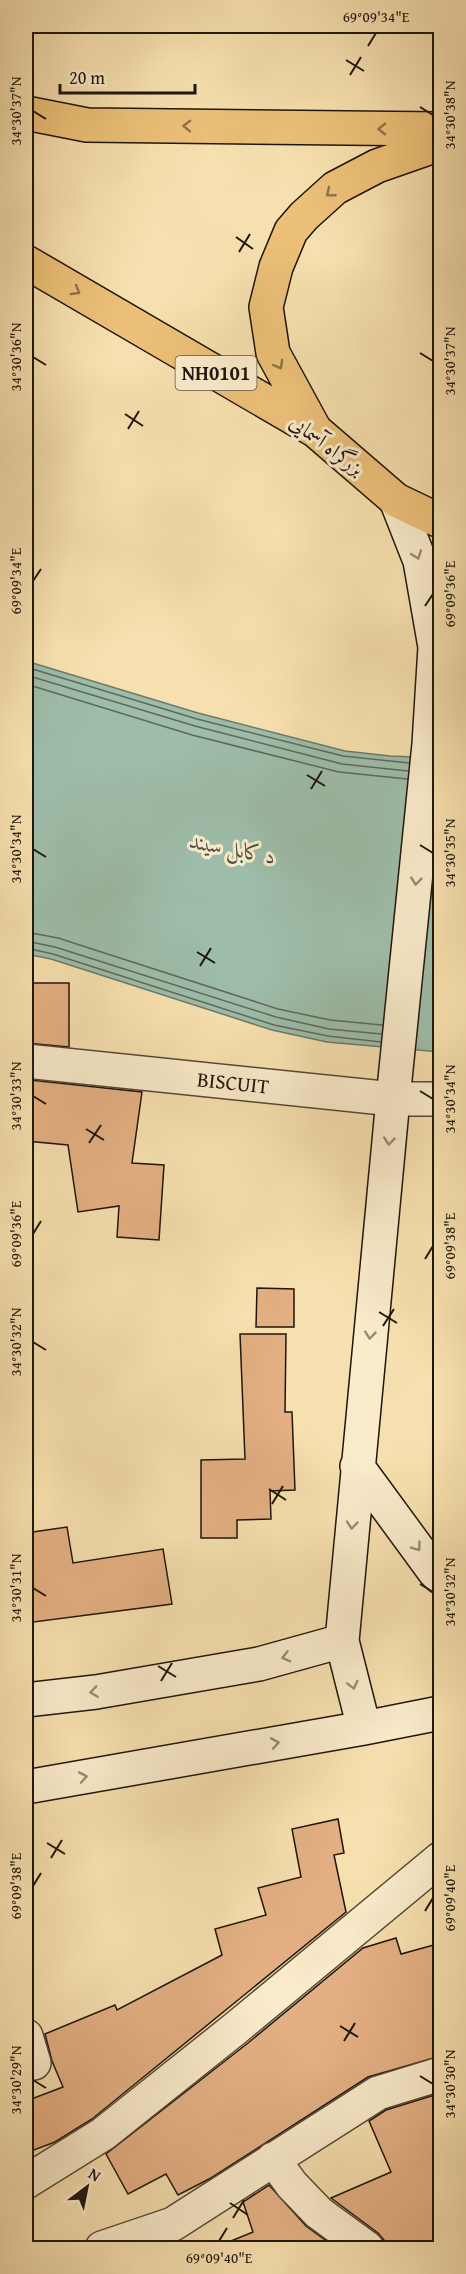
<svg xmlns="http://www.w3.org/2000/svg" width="466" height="2274" viewBox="0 0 466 2274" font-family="'Gentium Book Plus',Amiri,serif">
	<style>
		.water { fill: #9dbdaa; stroke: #6a7a6b; stroke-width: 1.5 }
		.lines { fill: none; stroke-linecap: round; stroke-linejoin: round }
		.shore { stroke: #5e695c; stroke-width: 1.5 }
		.building { fill: #e4b083; stroke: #1e150d; stroke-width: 1.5 }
		.street-casing { stroke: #544836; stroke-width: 36 }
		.secondary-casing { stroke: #1e150d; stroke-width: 36 }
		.highway-casing { stroke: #1e150d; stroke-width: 36 }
		.street { stroke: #faebcb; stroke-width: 33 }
		.secondary { stroke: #faebcb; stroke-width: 33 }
		.highway { stroke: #ecc078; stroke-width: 33 }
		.oneway { stroke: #8f7348 }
		.oneway2 { stroke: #978b76 }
		.ticks { fill: none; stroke: #1e150d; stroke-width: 2 }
		.labels { text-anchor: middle; stroke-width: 6; stroke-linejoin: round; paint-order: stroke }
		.shield { fill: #faebcb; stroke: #605546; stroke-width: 1.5 }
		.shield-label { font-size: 20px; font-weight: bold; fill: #1e150d }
		.street-label { font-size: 21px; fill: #1e150d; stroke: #faebcb }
		.water-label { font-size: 22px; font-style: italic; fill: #4a5044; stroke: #faebcb }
		.neatline { fill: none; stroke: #1e150d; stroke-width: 2 }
		.ticks-label { font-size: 15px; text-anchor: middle; fill: #1e150d }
	</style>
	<rect width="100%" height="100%" fill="#f7e0af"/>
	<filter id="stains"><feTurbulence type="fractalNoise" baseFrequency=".00333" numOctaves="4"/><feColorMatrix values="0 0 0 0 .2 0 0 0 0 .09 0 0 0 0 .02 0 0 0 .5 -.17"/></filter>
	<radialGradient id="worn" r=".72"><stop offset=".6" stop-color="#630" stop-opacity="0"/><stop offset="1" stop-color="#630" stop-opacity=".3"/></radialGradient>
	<path class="water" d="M26 661 198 713 345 751 390 756 440 758V1052L327 1042 272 1030 51 959 26 954Z"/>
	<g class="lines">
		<path class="shore" d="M26 667 197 719 343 756 409 763
			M26 675 195 726 342 764 408 771
			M26 684 192 735 339 772 407 779
			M26 932 58 938 278 1009 330 1020 382 1025
			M26 941 55 947 276 1017 329 1029 381 1034
			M26 948 53 954 274 1025 328 1036 381 1042"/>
	</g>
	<path class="building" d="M26 983H69V1047L26 1043Z
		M30 1080 142 1092 132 1163 164 1165 159 1240 117 1237 119 1206 78 1212 68 1145 26 1141Z
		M257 1288 294 1289V1327H256Z
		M240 1334H286L285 1412H292L295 1490 270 1491 271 1519 237 1520V1538H201V1460L245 1459Z
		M67 1527 73 1563 163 1549 172 1604 26 1623V1533Z
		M338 1819 344 1853 334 1855 346 1912 92 2119 55 2142 26 2153V2101L63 2087 52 2061 45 2034 115 2005 117 2010 222 1955 215 1929 266 1915 258 1888 301 1877 292 1829Z
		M396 1938 401 1954 441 1943V2056L368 2077 211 2178 178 2195 166 2174 128 2194 106 2154 248 2043 363 1948Z
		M441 2093V2248H385L384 2240 378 2233 331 2198 391 2172 369 2121 386 2110Z
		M269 2185 306 2226 336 2248H214L253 2232 243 2202Z"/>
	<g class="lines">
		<defs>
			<path id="street" d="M26 1061 393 1099H440
				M26 2036 34 2063
				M273 2159 292 2185 319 2213 367 2248
				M26 2182 103 2134 236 2028 440 1859
				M102 2248 173 2224 378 2093 440 2074"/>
			<path id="secondary" d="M357 1466 434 1571 440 1577
				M26 1700 96 1692 259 1664 342 1641
				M364 1728 342 1641 393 1099 429 744 435 647 420 561 396 500
				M26 1787 364 1728 440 1713"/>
			<path id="highway" d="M26 113 87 125 440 129
				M26 262 316 431 396 500 440 521
				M315 430 273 353 266 307 276 267 291 231 304 216 335 188 377 166 440 144"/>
		</defs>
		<use href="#street" class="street-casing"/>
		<use href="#secondary" class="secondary-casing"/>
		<use href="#highway" class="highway-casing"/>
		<use href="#street" class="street"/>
		<use href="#secondary" class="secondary"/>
		<use href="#highway" class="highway"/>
	</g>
	<defs><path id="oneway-chevron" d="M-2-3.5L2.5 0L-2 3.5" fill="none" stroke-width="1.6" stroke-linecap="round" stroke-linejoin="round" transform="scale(1.5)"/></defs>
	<g class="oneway">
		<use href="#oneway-chevron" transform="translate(187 126) rotate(-179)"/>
		<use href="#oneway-chevron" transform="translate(382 129) rotate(-179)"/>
		<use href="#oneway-chevron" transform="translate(330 193) rotate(141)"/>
		<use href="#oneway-chevron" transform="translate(76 291) rotate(30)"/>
		<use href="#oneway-chevron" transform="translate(279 365) rotate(61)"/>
	</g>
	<g class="oneway2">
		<use href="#oneway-chevron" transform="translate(417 555) rotate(70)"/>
		<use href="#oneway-chevron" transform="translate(416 881) rotate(96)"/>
		<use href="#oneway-chevron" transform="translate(389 1141) rotate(96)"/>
		<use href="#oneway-chevron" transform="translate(370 1335) rotate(96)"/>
		<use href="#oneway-chevron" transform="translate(352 1525) rotate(95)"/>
		<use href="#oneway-chevron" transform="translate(417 1547) rotate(54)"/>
		<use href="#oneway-chevron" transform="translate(286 1657) rotate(165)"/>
		<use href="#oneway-chevron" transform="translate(353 1685) rotate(76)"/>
		<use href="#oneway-chevron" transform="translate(94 1692) rotate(172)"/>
		<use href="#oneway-chevron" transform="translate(275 1743) rotate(-10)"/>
		<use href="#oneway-chevron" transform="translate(83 1777) rotate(-10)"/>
	</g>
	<path class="ticks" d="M368 46 376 33M346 60 364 71M350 75 361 57M420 107 433 115M33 111 46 119M236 237 253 249M239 252 250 234M420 353 433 361M33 357 46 365M125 414 143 426M128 429 139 411M33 581 41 569M425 606 433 594M307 775 325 786M311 789 322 771M420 845 433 853M33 849 46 857M197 952 215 963M200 966 211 948M420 1091 433 1099M33 1096 46 1104M86 1129 104 1140M89 1143 101 1125M33 1234 41 1221M425 1259 433 1246M379 1312 397 1323M383 1326 394 1309M33 1342 46 1350M269 1489 286 1500M272 1504 283 1486M420 1584 433 1592M33 1588 46 1596M158 1666 176 1677M161 1681 172 1663M47 1843 65 1854M51 1858 62 1840M33 1886 41 1873M425 1911 433 1898M340 2026 358 2037M344 2041 355 2023M420 2076 433 2084M33 2080 46 2088M230 2203 248 2215M233 2218 244 2200M219 2241 227 2228"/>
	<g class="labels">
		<rect class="shield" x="175.5" y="356" width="81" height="34" rx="4.5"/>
		<g class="shield-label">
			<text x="216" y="380">NH0101</text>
		</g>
		<g class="street-label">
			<text transform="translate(327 445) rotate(37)" y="7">بزرگراه آسمایی</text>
			<text transform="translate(233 1083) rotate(6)" y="7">BISCUIT</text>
		</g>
		<g class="water-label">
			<text transform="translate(233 848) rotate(11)" y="8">د کابل سيند</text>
		</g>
	</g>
	<rect width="466" height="2274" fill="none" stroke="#f7e0af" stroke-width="66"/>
	<g transform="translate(87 2187) rotate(32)" stroke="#faebcb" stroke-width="4.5" paint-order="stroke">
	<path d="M0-4.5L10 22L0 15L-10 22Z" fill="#1e150d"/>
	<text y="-9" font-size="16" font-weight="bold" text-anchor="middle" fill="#1e150d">N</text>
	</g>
	<path d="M60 84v9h135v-9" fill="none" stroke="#1e150d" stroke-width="3"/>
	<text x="69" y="84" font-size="18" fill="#1e150d" stroke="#faebcb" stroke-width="4.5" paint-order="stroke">20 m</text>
	<rect x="33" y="33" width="400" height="2208" class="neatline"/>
	<g class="ticks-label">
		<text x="376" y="22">69°09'34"E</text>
		<text transform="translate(16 111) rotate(-90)" y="5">34°30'37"N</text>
		<text transform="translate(450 115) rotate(-90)" y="5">34°30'38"N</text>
		<text transform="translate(16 357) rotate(-90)" y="5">34°30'36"N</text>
		<text transform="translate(450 361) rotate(-90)" y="5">34°30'37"N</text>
		<text transform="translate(16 581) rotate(-90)" y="5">69°09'34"E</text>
		<text transform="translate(450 594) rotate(-90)" y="5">69°09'36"E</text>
		<text transform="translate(16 849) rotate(-90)" y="5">34°30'34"N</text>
		<text transform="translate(450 853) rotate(-90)" y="5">34°30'35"N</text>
		<text transform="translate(16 1096) rotate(-90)" y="5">34°30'33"N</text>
		<text transform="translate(450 1099) rotate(-90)" y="5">34°30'34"N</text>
		<text transform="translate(16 1234) rotate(-90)" y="5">69°09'36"E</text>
		<text transform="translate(450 1246) rotate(-90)" y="5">69°09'38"E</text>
		<text transform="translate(16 1342) rotate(-90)" y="5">34°30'32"N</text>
		<text transform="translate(16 1588) rotate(-90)" y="5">34°30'31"N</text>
		<text transform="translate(450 1592) rotate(-90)" y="5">34°30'32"N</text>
		<text transform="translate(16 1886) rotate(-90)" y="5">69°09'38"E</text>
		<text transform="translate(450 1898) rotate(-90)" y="5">69°09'40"E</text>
		<text transform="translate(16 2080) rotate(-90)" y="5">34°30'29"N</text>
		<text transform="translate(450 2084) rotate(-90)" y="5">34°30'30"N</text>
		<text x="219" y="2263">69°09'40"E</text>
	</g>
	<rect width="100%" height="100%" filter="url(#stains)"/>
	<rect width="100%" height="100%" fill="url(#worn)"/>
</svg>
